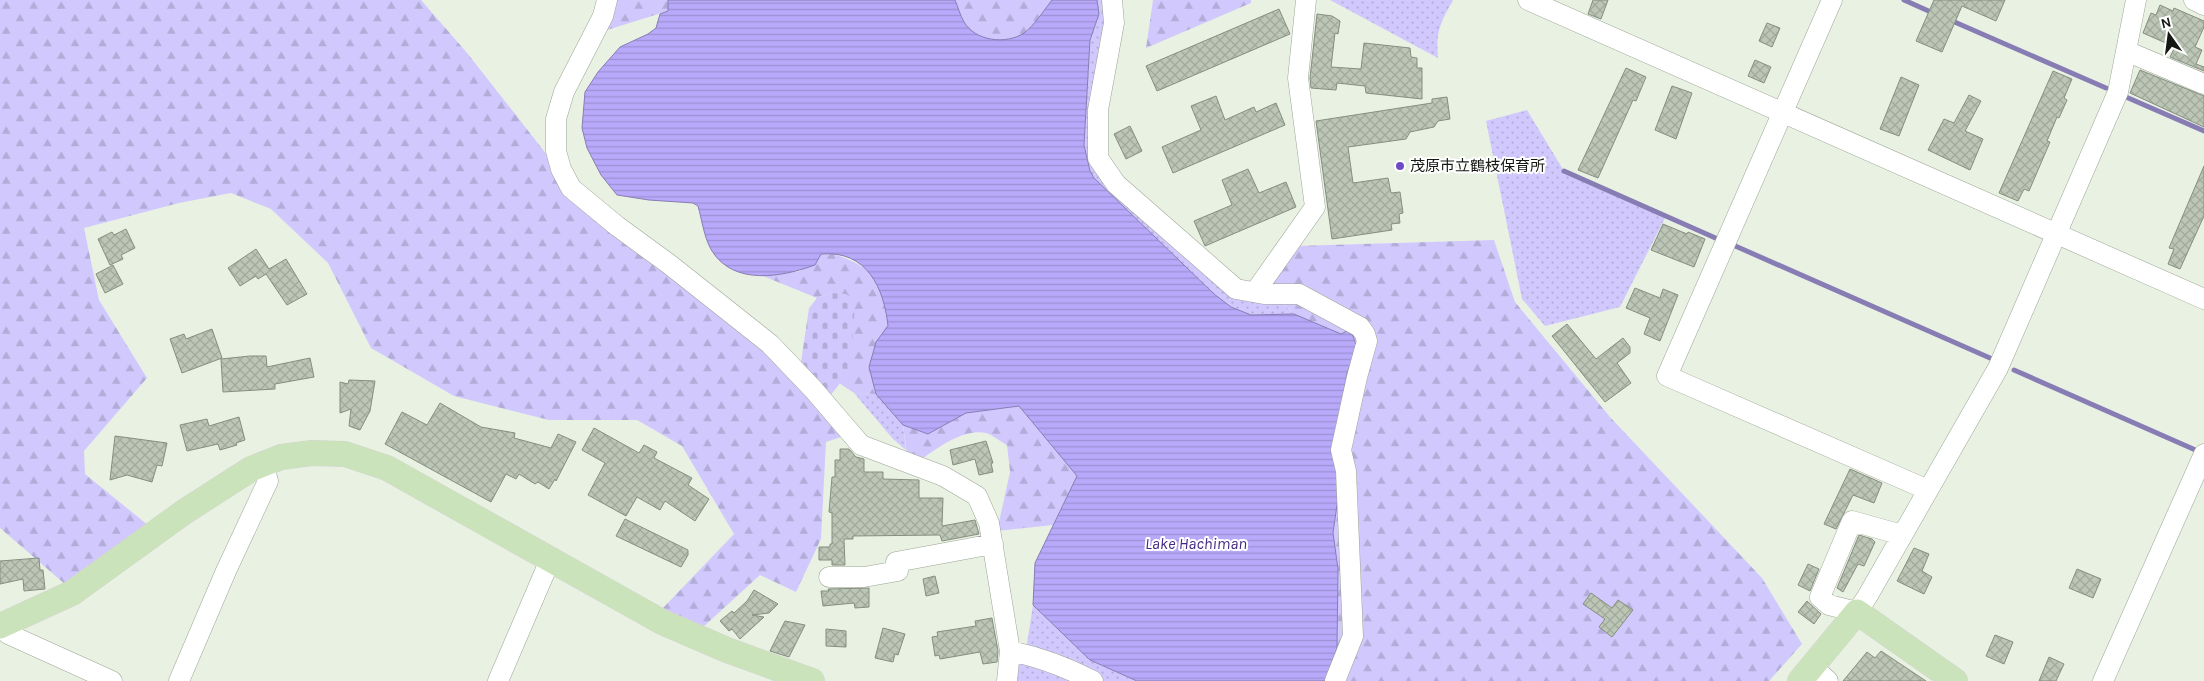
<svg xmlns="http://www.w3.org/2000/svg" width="2204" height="681" viewBox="0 0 2204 681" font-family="Karla,'Noto Sans JP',sans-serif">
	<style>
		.grass { fill: url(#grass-dots) }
		.forest { fill: url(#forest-firs) }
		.cemetery { fill: url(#cemetery-stones) }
		.water { fill: url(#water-rules); stroke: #877db4 }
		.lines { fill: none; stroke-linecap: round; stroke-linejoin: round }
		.stream { stroke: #877db4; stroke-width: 5 }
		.building { fill: url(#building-cross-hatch); stroke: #858e7f }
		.minor-casing { stroke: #9ca596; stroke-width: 21 }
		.major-casing { stroke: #d5d5d4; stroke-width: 26 }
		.minor { stroke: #fff; stroke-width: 20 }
		.major { stroke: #cbe3ba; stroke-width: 25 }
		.poi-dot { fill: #6e4cc5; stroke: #fff; stroke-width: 2 }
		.labels { text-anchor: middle; stroke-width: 4; stroke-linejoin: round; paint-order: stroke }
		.poi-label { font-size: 15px; fill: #141712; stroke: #fff; text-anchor: start }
		.water-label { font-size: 16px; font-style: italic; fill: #442783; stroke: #fff }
	</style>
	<defs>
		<pattern id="grass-dots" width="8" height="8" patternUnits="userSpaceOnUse" patternTransform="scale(1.25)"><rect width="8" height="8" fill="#d1c9fd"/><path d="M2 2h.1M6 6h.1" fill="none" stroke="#b3acd8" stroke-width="1.8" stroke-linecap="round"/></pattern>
		<pattern id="forest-firs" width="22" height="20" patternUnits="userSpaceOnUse" patternTransform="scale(1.25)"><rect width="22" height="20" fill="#d1c9fd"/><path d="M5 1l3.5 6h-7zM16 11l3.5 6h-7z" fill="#b3acd8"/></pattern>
		<pattern id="cemetery-stones" width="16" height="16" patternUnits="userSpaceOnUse" patternTransform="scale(1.25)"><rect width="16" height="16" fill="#d1c9fd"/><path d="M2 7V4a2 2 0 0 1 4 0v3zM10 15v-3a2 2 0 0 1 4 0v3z" fill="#b3acd8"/></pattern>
		<pattern id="water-rules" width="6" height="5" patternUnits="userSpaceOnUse" patternTransform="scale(1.25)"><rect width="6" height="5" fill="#b8a9fa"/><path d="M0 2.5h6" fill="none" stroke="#9d91d5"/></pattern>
		<pattern id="building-cross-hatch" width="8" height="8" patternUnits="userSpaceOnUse" patternTransform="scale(1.25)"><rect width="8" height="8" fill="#bcc6b6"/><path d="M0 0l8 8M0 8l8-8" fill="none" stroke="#a1a99b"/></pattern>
	</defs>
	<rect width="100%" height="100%" fill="#e9f2e2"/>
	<path class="grass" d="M1097 0H1106L1093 157 1230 292 1276 297 1294 314 1251 315 1231 307 1214 294 1094 178 1090 171 1084 145 1090 40 1099 14Z
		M1330 0H1453C1440 24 1436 30 1438 58Z
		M1527 110 1564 171 1666 216 1620 307 1545 326 1522 299 1486 121Z
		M854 393 876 394 903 425 906 450 893 439Z
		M1033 605 1090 660 1137 681H1101L1026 650Z
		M1018 660 1084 681H1013Z"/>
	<path class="forest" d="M0 0H421L468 54 551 160 779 362 844 436 826 442 821 539 796 592 760 575 701 629 663 608 734 534 682 446 637 420H549L454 396 371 348 328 263 271 209 231 193 179 203 84 228 99 300 147 378 84 451 85 474 149 526 66 585 0 528Z
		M615 0H668V11L607 30Z
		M955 0H1052C1045 9 1033 27 1024 33 1006 45 975 41 964 22 960 15 958 7 955 0Z
		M1153 0H1251V3L1146 48Z
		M1494 240 1515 302 1610 417 1762 578 1802 644 1769 681H1325L1337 647 1338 569 1333 533 1339 491 1334 450 1347 373 1357 348 1341 334 1294 314 1265 286 1295 246Z
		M830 253C874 266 883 281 888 326 868 352 868 362 876 394L854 393 839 383 851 370 831 293 817 298 763 276 800 271 821 254Z
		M1019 406 1077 476 1053 525 997 531 1010 472 1007 445C1001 442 993 435 986 433 965 428 938 447 922 459L907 454 903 425 928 434 966 413Z"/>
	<path class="cemetery" d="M831 293 846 294 855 301 851 370 829 397 801 362 809 308 817 298Z"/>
	<path class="water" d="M668 0H955C958 7 960 15 964 22 975 41 1006 45 1024 33 1033 27 1045 9 1052 0H1097L1099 14 1090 40 1084 145 1090 171 1094 178 1214 294 1231 307 1251 315 1294 314 1341 334 1347 331 1353 336 1357 348 1347 373 1334 450 1339 491 1333 533 1338 569 1337 648 1325 681H1137L1090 660 1033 605 1035 563 1077 476 1019 406 966 413 928 434 903 425 876 394 869 367 876 342 888 326C884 288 867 250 821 254L815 265C782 277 734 286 712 251 704 238 702 220 698 206L693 203 649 200 617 195 601 175 587 148 582 128 585 92 598 72 620 47 648 34 656 28 660 14 668 11Z"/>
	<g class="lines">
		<path class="stream" d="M1904 0 1933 13
			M1950 20 2106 88
			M2126 97 2204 131
			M1564 171 1720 240
			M1733 245 1990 358
			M2014 370 2200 452"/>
	</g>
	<path class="building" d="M1593 0H1608L1601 19 1588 14Z
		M1934 0H2005L1996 21 1962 6 1942 52 1916 41Z
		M2160 5 2173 11 2174 8 2204 21V27L2195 47 2202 50 2196 64 2204 67V71L2170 57 2175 47 2143 33 2151 13 2156 15Z
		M1279 9 1290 34 1157 91 1146 66Z
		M1317 14 1332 16 1340 21 1338 34 1335 33 1331 67 1361 69 1364 43 1410 48 1411 57 1417 58V68H1422V99L1366 93 1365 86 1337 83 1336 90 1311 88 1310 78Z
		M1767 23 1780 28 1772 47 1759 41Z
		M1755 60 1771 67 1764 83 1748 76Z
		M1626 68 1646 77 1636 101 1633 100 1598 178 1578 170Z
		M2140 70 2204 96V127L2130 93Z
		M2053 71 2072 79 2064 98 2067 100 2059 118 2057 117 2047 141 2050 142 2029 191 2024 189 2018 201 1999 193Z
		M1901 77 1919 85 1899 136 1880 129Z
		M1672 86 1692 93 1676 139 1655 130Z
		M1969 95 1981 101 1965 131 1983 139 1970 170 1928 150 1944 119 1954 123Z
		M1216 96 1225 120 1254 107 1256 112 1276 103 1285 125 1173 173 1162 147 1201 130 1191 106Z
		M1447 97 1450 119 1438 121 1434 127 1410 132 1406 139 1348 147 1353 183 1388 178 1391 193 1400 192 1403 213 1399 214 1400 223 1391 224 1392 230 1332 239 1316 121 1432 103V99Z
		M1130 126 1142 151 1126 159 1114 134Z
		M2204 166V216L2180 269 2168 264 2174 249 2169 248Z
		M1248 169 1259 193 1286 182 1296 207 1205 246 1194 221 1232 205 1222 180Z
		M1663 224 1687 234 1688 232 1705 239 1694 267 1651 250Z
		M126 229 135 248 121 255 123 259 110 265 98 239 112 232 114 235Z
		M256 249 269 269 286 259 307 294 287 305 266 274 258 279 256 276 240 286 228 268Z
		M113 265 123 284 105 293 96 274Z
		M1635 288 1660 298 1663 289 1678 295 1660 341 1644 334 1650 318 1626 308Z
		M1567 324 1596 359 1623 338 1630 347V353L1617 363 1631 383 1605 402 1552 336Z
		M212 329 222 358 182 373 170 339 184 334 186 339Z
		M250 356H266L267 367 310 358 314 377 275 384V389L223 392 221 359Z
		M349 380 375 381 370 411 360 430 349 426 351 409 340 413V382L348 384Z
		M440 403 481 427 515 433 514 438 551 448 558 434 576 442 556 481 555 479 549 489 538 482 535 484 519 474 516 479 506 474 491 502 385 444 402 412 427 425Z
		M239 417 245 440 236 443 237 445 220 450 218 444 187 451 180 425 207 419 209 426Z
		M594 428 639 453 644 445 657 452 654 458 692 478 688 485 709 499 695 521 665 501 660 510 637 497 626 516 588 495 605 463 582 450Z
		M115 436 167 443 162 466 157 465 152 482 127 475 110 480Z
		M986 441 993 463H991L993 472 979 475 975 459 953 465 950 450Z
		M840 449H849L856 457 864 459V472H883V479L919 480V498H943L942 526 975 520 979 534 942 541 940 535 853 536V539H844L845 565H832V560H819V547H830V544H832V513L829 512 832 477H835V460H840Z
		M1850 469 1882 483 1874 503 1853 495 1836 529 1824 524Z
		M625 519 688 550V555L681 567 616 536Z
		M1859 535 1872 539 1875 542 1864 566 1858 564 1843 592 1837 588Z
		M1914 548 1929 554 1922 571 1932 577 1924 594 1897 581Z
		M39 558 40 570H43L45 589 24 591 23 579 0 584V561Z
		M1808 564 1819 569 1810 591 1798 585Z
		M2077 569 2101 579 2093 598 2069 588Z
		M935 576 939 593 926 596 923 579Z
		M869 588V607L855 608 854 603 823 606 821 591H829L828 589Z
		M754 590 778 604 769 613 752 615 764 617 740 639 732 629 729 631 720 621 732 611 734 613 747 601Z
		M1591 593 1612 608 1618 600 1633 610 1612 637 1599 627 1605 619 1583 604Z
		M1807 601 1821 614 1814 624 1798 612Z
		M992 618 998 651 997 662 983 664 980 652 940 659 939 655 935 656 932 637 938 636 937 632 976 626 975 621Z
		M785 621 805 625 789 657 770 651Z
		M883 628 905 634 898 655 895 654 893 662 875 658Z
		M826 629 846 631V647L826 646Z
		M1995 635 2013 642 2004 664 1986 656Z
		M1881 651 1926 681H1843L1867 652 1875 658Z
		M2049 657 2064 664 2056 681H2039Z"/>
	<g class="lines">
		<defs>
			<path id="minor" d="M607 0 603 16 564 92 556 119V151L561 169 571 188 617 226 669 264 770 344 813 389 861 445 943 476 977 496 989 523 1010 651 1007 681
				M1112 0 1114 23 1098 110V158L1116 184 1236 289 1264 294H1299L1360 327 1365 334 1367 341 1357 377 1341 450 1346 471 1353 636 1335 681
				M1528 0 2204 299
				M1832 0 1667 376 1928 490
				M2194 0 2204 5
				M2126 51 2204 84
				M1255 292 1315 207 1298 78 1306 0
				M1902 535 1852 521 1820 597 1829 605 1857 612 1867 597 1998 368 2118 92 2136 0
				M829 577H864L898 571 896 562 993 544
				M3 625 8 634 112 681
				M1010 651C1039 657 1066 667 1093 681
				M1813 667 1828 681
				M179 681 226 571 268 481 263 464
				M498 681 550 560
				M2103 681 2204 454"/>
			<path id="major" d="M0 626 72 593 184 512 251 469 281 457 312 453 345 454 387 468 662 622 727 650 812 681
				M1800 681 1857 612 1955 681"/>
		</defs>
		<use href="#minor" class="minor-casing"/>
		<use href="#major" class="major-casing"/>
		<use href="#minor" class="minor"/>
		<use href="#major" class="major"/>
	</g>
	<circle class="poi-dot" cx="1400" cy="166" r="5"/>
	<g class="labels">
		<g class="poi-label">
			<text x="1410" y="171">茂原市立鶴枝保育所</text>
		</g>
		<g class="water-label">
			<text x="1196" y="549">Lake Hachiman</text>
		</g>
	</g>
	<g transform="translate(2169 35) rotate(346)" stroke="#ffffff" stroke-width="4" paint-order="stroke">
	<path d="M0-4L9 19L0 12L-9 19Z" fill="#141712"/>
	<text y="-8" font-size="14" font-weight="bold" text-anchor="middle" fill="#141712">N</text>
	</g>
</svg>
